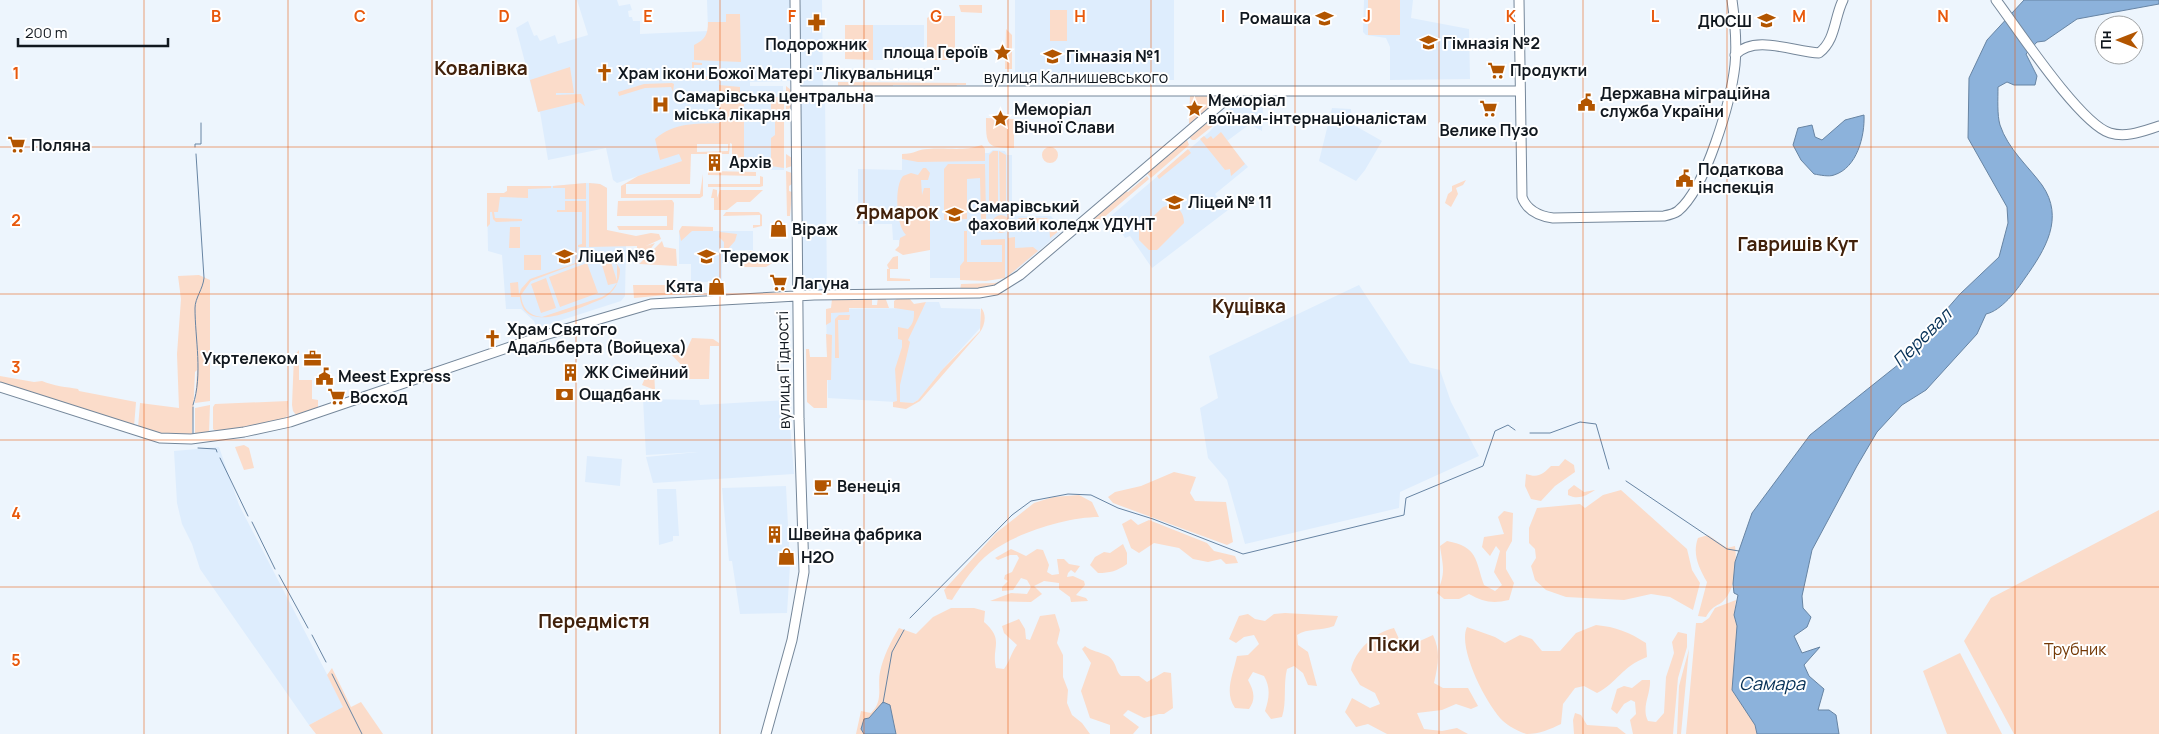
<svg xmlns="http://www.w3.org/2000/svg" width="2159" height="734" viewBox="0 0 2159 734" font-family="Manrope,sans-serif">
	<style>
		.built { fill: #deedfd }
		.green { fill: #fbdcca; fill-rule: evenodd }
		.water { fill: #8cb2db; stroke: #6784a3 }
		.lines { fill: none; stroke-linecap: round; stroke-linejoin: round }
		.stream { stroke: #6784a3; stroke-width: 1 }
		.secondary-casing { stroke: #75879a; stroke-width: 11 }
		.secondary { stroke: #fff; stroke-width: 9 }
		.grid { fill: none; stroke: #e8590c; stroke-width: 1; stroke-opacity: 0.55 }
		.labels { text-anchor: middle; stroke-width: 4; stroke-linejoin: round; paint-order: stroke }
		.poi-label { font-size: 16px; font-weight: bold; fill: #11181f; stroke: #fff; text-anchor: start }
		.street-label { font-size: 16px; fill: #11181f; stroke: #fff }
		.park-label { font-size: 16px; fill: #733704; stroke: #fff }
		.water-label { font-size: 18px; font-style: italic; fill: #053056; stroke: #fff }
		.quarter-label { font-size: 19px; font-weight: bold; fill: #41210b; stroke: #fff }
		.grid-label { font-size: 16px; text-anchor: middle; font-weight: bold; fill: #e8590c; stroke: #fff; stroke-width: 4; stroke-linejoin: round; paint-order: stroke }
	</style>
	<rect width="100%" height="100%" fill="#edf5fd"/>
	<path class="built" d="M577 0H617L619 6 630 4 632 10 628 11 629 17H632L633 21H640V34L708 31 707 0H790V81L750 82V86H783L784 170H750L749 158 732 159V137H686V160L617 183 613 180 606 148 548 160 540 112H538L516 28 528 21 534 36 537 35 540 41 555 35 558 44 588 35Z
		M800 0H822L823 89H805L800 84Z
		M1015 0H1174V80H1015Z
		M1364 0H1413L1411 18 1469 29 1470 79 1390 80V47L1386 38 1366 35 1363 32Z
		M873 25H924V60H873Z
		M825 94 827 293 806 292 802 288 800 99 803 95Z
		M1235 105 1263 106 1262 131 1250 124 1227 141 1248 167 1215 194 1228 210 1152 268 1130 236 1125 238 1111 216 1208 133 1220 121 1218 119Z
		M1332 108 1351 109 1352 124 1382 141 1365 170 1356 181 1319 161Z
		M993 150 1005 151 1007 155H1012V213L1017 216H1051L1063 230 1007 278H930V246H899V240H893L892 224H858V169L902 170V154L989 153Z
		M587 183 600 184 607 188V230L618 237 626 246 625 296 621 301 537 328 534 321 521 309H506L502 255 488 251 487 193H504L507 191V186H552Z
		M679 231H753V250H735V263H722V282H691V264H679Z
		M1359 285 1410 363 1440 370 1451 402 1479 456 1400 492 1399 508 1245 544 1227 480 1208 458 1200 408 1218 398 1209 356Z
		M926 302H939L941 308 980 309 981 327 942 370 918 400 913 403 828 398 826 309 923 308Z
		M643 399 699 400 700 405 788 400 794 474 653 483 646 457 698 452 646 455Z
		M219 447 239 505 344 707 309 725 200 569 192 544 182 524 177 503 174 451Z
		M587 456 622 459 620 486 585 482Z
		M786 486 790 565 787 613 740 614 732 561H729L722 488Z
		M657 489H676L679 536H673V541L659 545Z"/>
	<path class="green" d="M1368 0H1400V35H1368Z
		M959 5H982V13L961 12Z
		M1050 10H1067V41H1050Z
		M726 14H740L741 62 694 60V45C705 40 708 34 708 22H726Z
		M930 16H955V60H927V18Z
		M845 25H873V60L845 59Z
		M1006 29 1012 35V69H1005Z
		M692 62 702 63V65H694V76L735 77 734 81 692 79Z
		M570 67 574 93H556V95L581 94 585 106 579 102 538 112 530 80Z
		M838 82 966 83V85H957L955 90H925L921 86 893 85V89H838Z
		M672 83 674 84 673 92 671 87 645 88 619 96 618 92 644 84Z
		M719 85 740 87V94H728V100L741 101 744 104V158L732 159V144L730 143 729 154H691L690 184H626V194H700L703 174V196L700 198H621V186L638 176 682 161 679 154 660 160 655 139C675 122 695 124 720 123ZM728 144V151L697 152V144Z
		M786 86 791 90V107L786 111V154L792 158V166L786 168Z
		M1190 95H1222L1223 97 1191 126 1189 123Z
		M771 97H784V168L771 166V138L775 135V113L771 110Z
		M986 118 1014 119V148C986 148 986 145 986 118Z
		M1208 118 1214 125 1195 140H1192L1188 136Z
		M1221 132 1245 164 1231 176 1230 169 1225 170 1200 139 1204 136 1207 139 1211 136 1213 139Z
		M1186 137 1189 145 1151 178 1146 172Z
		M982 145 985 149V161L918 162 902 159V154C915 154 918 149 928 149 949 147 960 152 982 145Z
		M1042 155a8 8 0 1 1 16 0a8 8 0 1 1-16 0Z
		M1188 149 1191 153 1159 179 1157 176Z
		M993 151H998V210L991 209 989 206V155Z
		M999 151 1006 155V208L1000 210Z
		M948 164H985L986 219H981L980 178 967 179V219L944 220V169Z
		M923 168H926L930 173 928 180H921L922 195 924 188H930V250L903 255 895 250 899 246 900 238 906 235C896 226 894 186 903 176L911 173 918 175Z
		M708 171 756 172V176L708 175Z
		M786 171 792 173V184L789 186V191L792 192 790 216H787Z
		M760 176 763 177V186L760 187H708V184H760Z
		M1147 176 1149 179 1095 225 1089 219 1124 190 1128 192Z
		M1466 180 1463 185 1456 188 1458 194 1451 207 1445 203 1448 194 1452 191V186Z
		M586 183V199H565V188H553V186Z
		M589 183 600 184 607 188V230L636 236 651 233 659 234 661 239 646 246 655 243 646 255H637V246L589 247Z
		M507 186H551V188L528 189V198L500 197 498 212H494L495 218 522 219V221L496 222 493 219 492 212H490V224L487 227V193H504L507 191Z
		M713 189 717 190V198L720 190H763L750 202H737L727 210H714V198H711Z
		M672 200 674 203 673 230H619L617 226H667V216H617L618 201Z
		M565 201H586V247H578V245L582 244V212H557V210H565Z
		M1170 205C1179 207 1184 213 1184 223L1157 250H1149L1139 240V230L1163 207Z
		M726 212H759L762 215V226L753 228V225H760V215L723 216Z
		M992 224a9 9 0 1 1 18 0a9 9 0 1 1-18 0Z
		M1019 218H1047L1059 231 1050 238 1049 223H1022L1021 229H1016V221Z
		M682 226 713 227V231H692L681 241 679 231Z
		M510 227H520V248H509Z
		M964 231H967V262H1002V245H981V240L1005 239V278L986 281 960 280V266L964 261Z
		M720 232 737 234 735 241 727 250 724 248V242L719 237Z
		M1063 233 1008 282 992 289 960 291 961 284 995 283 1007 279Z
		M1015 237V248L1033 247 1038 251 1008 276V238Z
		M662 241 664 247 676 249 677 266 639 264Z
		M750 251H754V256L763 259 769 257 775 261 766 267H745L743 265 748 261Z
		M524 255H541V270H524Z
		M596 256 613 258 620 269C620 282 614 293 602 299 580 307 524 337 520 297H511L510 283 518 282 519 295 521 289 530 279ZM591 258H608L617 265V281L611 262 602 265 608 285 617 283 610 292 602 297 542 317C529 316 522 308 521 295L531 281Z
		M898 256V269H890V278L910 279V281H887V269H889L887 265 893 257Z
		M587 263 598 293 560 307 549 277Z
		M199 275 210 280V401L195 403 197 370 195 372 192 436 171 437 138 428 140 403 179 408 177 354 181 299 178 276Z
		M546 278 556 308 541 313 531 284Z
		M633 285H688V293L634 298Z
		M872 297V305H877L878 297H885L889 308H849V312L831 313V322L826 325V309L831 308 832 299Z
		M898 298H909L914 304 926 302 908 340 910 342 900 385V402L913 403 918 400 942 370 980 331 981 308C987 314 985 325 980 332L920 401 906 409 893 407V402L897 401 895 369 902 347V340L898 339V327L908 329C914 323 914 318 914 311L894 308V301Z
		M839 315H850L849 320H838L839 358H835V319Z
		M826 334 832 335 831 380H827V408H814L807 402 806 349H809L810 357H827Z
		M692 338 713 339 719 343V346H710L709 379H686V370L668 351 667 348 687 349Z
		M299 350V380H312V399L318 400V409L297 416 293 411 292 405 294 356Z
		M654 370 655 390 642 385 648 371Z
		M0 376 34 382 42 381C54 386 66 387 78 389L79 391 136 402 134 427 0 384Z
		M288 401 287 416 281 422 217 432 213 429V407L215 404Z
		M210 405 209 432 195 435V408Z
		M244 445 249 448 254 468 244 470 235 447Z
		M1565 459 1574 465 1575 472 1555 486 1541 501 1531 499 1525 486 1526 474C1538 478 1542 475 1551 466H1559Z
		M1174 472 1196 477 1190 493 1195 501 1226 502 1233 542 1227 545 1113 503 1108 497 1115 492 1141 486Z
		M1574 485 1584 492 1595 490C1586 496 1578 500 1568 495V490Z
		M1621 490 1687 549 1692 570 1700 583 1693 610 1670 597 1651 594 1624 600 1566 597 1546 590 1535 580 1531 566 1536 558 1535 549 1529 543V528L1537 508 1580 504 1585 508 1603 495Z
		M1079 495 1092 502 1099 517C1067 517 1016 533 991 552 974 565 963 583 952 600L947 599 944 590 996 533 1034 503 1053 497Z
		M2159 510V734H2014L1964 641 1991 598Z
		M1504 511 1513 513 1512 541 1506 552V569L1514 583 1509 600C1493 604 1483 602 1469 594L1459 599H1444L1437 593C1446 572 1443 567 1440 546L1447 541C1478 547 1475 559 1484 585L1495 591 1502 585 1494 572 1500 551 1496 546 1490 556 1482 547 1484 537 1504 534 1498 517Z
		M1131 519 1138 525 1149 520 1207 543 1214 551 1235 556 1238 563 1226 564 1221 559 1208 562 1193 559 1179 548 1154 543 1139 553 1131 548 1122 524Z
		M1708 535 1727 548 1735 546C1737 561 1736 586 1725 599 1719 607 1714 603 1706 617L1698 616 1707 582C1699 568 1692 554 1698 538Z
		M1123 544 1127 553V564C1117 571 1110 573 1098 573L1090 565 1095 557 1104 552 1110 553Z
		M1011 549 1026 556 1037 549 1043 550 1049 565 1047 572 1052 575 1059 574 1057 559H1064L1069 564 1080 566 1075 573 1071 570 1068 573 1067 577 1073 576 1084 581 1085 585 1076 595 1086 598 1088 601 1071 602 1070 597 1059 589V583L1044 581 1034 586 1042 594 1031 602 990 601 1011 593 1027 594 1031 587 1027 580 1021 578 1013 590 1002 591V587L1008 581 1004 579 1005 575 1012 572 1019 558 1017 555H1010L998 560 995 558Z
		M1736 600 1734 615 1737 626 1732 690 1755 725 1757 734H1686L1696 623H1702L1709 618 1715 608Z
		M951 608H974L985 611 984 622C1005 640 991 647 996 668L1004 669C1010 661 1011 653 1017 645L1004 633 1002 626 1019 619 1025 629 1026 639 1030 640 1040 616 1055 614 1060 630 1057 643 1063 655V677L1068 690 1067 703 1072 715 1082 723 1090 734H856L861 711 871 713C884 700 877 688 880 672 883 657 891 641 899 628L916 634 933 617Z
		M1285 613 1338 616 1334 626C1322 631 1307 628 1297 635L1298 645 1308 652 1317 686 1308 685 1303 673 1294 666 1287 669C1283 685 1287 702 1282 717L1271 719 1265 711C1269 699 1271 688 1264 676L1253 672 1248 680C1254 691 1256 699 1249 709L1235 708C1224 692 1233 675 1237 656L1248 655 1259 644 1254 635 1244 637 1236 643 1229 639 1239 616 1248 614 1255 619 1265 621 1274 614Z
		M1596 625C1616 627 1629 632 1646 643L1647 657C1621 667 1618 682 1597 693L1584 686 1575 688 1563 704 1561 724C1551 729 1539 734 1527 734 1521 733 1508 726 1503 721 1487 706 1457 648 1467 627L1495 637 1505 643 1520 635 1532 639 1542 651H1560L1576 633Z
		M1394 628 1400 641 1411 645 1433 635C1441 652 1438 665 1434 683L1443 688H1468L1478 706 1471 709 1456 704 1442 710 1417 713 1424 729 1442 731 1457 728 1468 734H1387L1368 724 1356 727 1345 712 1352 698 1370 708 1380 704 1375 693 1360 685 1351 670C1354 651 1375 632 1394 628Z
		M1678 632 1687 634V647L1678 678 1673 734H1633L1630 720 1636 714 1635 702 1631 700 1624 704 1617 714 1611 709 1617 689 1624 686 1632 688 1642 680H1650C1651 694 1641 707 1648 721L1656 722 1664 713 1666 677 1674 653 1672 642Z
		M1085 646C1093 653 1108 652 1113 661 1117 667 1116 671 1121 676H1139L1147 682 1164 672 1171 673 1173 708 1164 714H1159L1144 718 1128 710 1123 715 1139 727 1133 734H1110V725L1090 718 1081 691 1091 663 1082 649Z
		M1689 649 1681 734H1677L1679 686Z
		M1960 653 2002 734H1947L1923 671Z
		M332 668 351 707 361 702 383 734H316L309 725 343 707 327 675Z
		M1575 713 1581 715 1587 725 1617 727 1626 734H1574L1573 720Z"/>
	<path class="water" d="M2024 0H2159V4L2077 19 2045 41 2037 42 2026 54 2037 76 2035 85H2014L2007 82 1998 87C1998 99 1997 115 2000 125 2008 149 2028 166 2042 185 2065 218 2045 250 2025 278 2017 290 2001 311 1986 314L1977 334 1926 390 1902 405 1877 432 1857 466 1812 550 1802 596 1803 608 1811 617 1807 627 1794 636 1802 653 1820 647 1804 665 1809 676 1824 689 1818 710H1829L1836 715 1839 734H1757L1755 725 1732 690 1737 626 1734 615 1738 595 1734 593 1733 584 1735 562 1752 513 1810 435 1899 364 1960 294 1999 257 2008 223 2007 207 1968 138 1969 78 1987 40Z
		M1864 115C1865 136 1857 168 1834 175 1829 177 1820 175 1814 174L1801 160 1793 145 1798 128 1812 125 1815 137 1822 140 1845 120Z
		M883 702 890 705 896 734H864L861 729 864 719 869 718Z"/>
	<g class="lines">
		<path class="stream" d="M195 147V144H201V123
			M193 405C203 374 195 339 195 308 195 298 203 289 204 278L196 154
			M193 407V435
			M1530 433H1550L1580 422 1596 424 1609 469
			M198 448 216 449 217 452
			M220 458 248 516
			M1626 481 1727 549 1739 551
			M252 522 275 569
			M279 575 308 628
			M910 618 1012 515 1031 501 1068 494 1091 495 1118 508 1153 519 1243 554 1404 515 1406 498 1483 466 1495 431 1508 425 1515 430
			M312 635 326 662
			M332 674 362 734
			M883 703 892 652 904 630"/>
		<defs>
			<path id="secondary" d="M1519 0 1522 197C1527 211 1539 216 1553 218L1664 216C1669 215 1674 214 1678 211 1706 188 1731 101 1735 65 1737 44 1735 21 1732 0
				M1996 0C2017 28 2080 124 2110 133 2127 138 2143 131 2159 126
				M1735 55C1755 34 1794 52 1819 53 1836 40 1834 18 1843 0
				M796 91H1520
				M0 387 160 438 191 439 244 432 290 422 545 335 651 304 814 295 979 293 996 290 1020 275 1235 92
				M766 734 792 640 804 572 799 419 795 0"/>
		</defs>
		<use href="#secondary" class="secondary-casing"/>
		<use href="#secondary" class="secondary"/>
	</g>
	<path class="grid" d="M144 0V734M288 0V734M432 0V734M576 0V734M720 0V734M864 0V734M1008 0V734M1151 0V734M1295 0V734M1439 0V734M1583 0V734M1727 0V734M1871 0V734M2015 0V734M0 147H2159M0 294H2159M0 440H2159M0 587H2159"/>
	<defs>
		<symbol id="school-bare" viewBox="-9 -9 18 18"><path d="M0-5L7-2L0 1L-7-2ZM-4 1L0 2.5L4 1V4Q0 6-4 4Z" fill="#b25500" stroke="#fff" stroke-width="2.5" paint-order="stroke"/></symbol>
		<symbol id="pharmacy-bare" viewBox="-9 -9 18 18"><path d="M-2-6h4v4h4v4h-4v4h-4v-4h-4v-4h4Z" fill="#b25500" stroke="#fff" stroke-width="2.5" paint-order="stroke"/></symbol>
		<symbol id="sight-bare" viewBox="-9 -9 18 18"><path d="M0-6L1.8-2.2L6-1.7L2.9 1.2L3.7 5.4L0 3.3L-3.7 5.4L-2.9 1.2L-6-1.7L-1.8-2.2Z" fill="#b25500" stroke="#fff" stroke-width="2.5" paint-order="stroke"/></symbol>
		<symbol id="supermarket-bare" viewBox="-9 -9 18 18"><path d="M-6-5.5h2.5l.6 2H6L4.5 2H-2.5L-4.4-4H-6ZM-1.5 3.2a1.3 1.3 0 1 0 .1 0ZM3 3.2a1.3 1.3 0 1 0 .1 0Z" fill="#b25500" stroke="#fff" stroke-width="2.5" paint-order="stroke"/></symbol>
		<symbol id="church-bare" viewBox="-9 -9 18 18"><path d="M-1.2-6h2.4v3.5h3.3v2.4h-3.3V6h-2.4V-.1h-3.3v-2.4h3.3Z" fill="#b25500" stroke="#fff" stroke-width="2.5" paint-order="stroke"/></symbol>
		<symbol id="civic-bare" viewBox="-9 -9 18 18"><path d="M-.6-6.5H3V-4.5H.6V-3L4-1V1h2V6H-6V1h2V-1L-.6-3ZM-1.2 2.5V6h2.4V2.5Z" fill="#b25500" stroke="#fff" stroke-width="2.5" paint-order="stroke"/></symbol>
		<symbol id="hospital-bare" viewBox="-9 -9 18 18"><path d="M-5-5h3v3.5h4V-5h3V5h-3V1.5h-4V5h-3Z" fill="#b25500" stroke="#fff" stroke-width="2.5" paint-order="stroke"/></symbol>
		<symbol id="building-bare" viewBox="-9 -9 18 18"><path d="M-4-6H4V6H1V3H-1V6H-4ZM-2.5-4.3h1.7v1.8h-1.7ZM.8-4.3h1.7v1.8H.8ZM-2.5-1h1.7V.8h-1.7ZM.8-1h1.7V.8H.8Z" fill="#b25500" stroke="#fff" stroke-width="2.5" paint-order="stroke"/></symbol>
		<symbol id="university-bare" viewBox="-9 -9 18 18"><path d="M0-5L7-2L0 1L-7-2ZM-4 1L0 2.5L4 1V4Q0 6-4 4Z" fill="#b25500" stroke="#fff" stroke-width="2.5" paint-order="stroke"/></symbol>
		<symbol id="shop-bare" viewBox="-9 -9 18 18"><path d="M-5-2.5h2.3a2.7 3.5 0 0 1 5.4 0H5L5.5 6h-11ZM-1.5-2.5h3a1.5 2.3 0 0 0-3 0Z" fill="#b25500" stroke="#fff" stroke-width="2.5" paint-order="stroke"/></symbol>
		<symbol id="office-bare" viewBox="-9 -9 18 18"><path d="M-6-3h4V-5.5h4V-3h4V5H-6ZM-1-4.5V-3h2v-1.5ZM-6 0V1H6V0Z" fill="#b25500" stroke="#fff" stroke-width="2.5" paint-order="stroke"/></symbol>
		<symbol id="bank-bare" viewBox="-9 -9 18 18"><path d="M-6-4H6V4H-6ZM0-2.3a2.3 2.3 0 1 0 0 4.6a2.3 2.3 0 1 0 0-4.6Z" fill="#b25500" stroke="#fff" stroke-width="2.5" paint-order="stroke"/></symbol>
		<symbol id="cafe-bare" viewBox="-9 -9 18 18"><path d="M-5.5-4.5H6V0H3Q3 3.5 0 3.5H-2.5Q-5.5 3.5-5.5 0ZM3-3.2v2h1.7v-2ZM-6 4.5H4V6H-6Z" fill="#b25500" stroke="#fff" stroke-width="2.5" paint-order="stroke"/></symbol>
	</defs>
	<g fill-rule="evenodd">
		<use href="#school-bare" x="1312" y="6" width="25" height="25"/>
		<use href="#school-bare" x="1754" y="8" width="25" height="25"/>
		<use href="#pharmacy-bare" x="804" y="10" width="25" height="25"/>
		<use href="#school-bare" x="1416" y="30" width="25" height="25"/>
		<use href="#sight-bare" x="990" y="40" width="25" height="25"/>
		<use href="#school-bare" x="1040" y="44" width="25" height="25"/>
		<use href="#supermarket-bare" x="1484" y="58" width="25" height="25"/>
		<use href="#church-bare" x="592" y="60" width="25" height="25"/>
		<use href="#civic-bare" x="1574" y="90" width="25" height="25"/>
		<use href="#hospital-bare" x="648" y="92" width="25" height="25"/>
		<use href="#supermarket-bare" x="1476" y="96" width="25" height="25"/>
		<use href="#sight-bare" x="1182" y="96" width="25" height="25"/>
		<use href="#sight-bare" x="988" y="106" width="25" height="25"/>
		<use href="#supermarket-bare" x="4" y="132" width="25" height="25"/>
		<use href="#building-bare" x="702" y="150" width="25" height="25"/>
		<use href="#civic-bare" x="1672" y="166" width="25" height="25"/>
		<use href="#school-bare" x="1162" y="190" width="25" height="25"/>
		<use href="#university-bare" x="942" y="202" width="25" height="25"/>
		<use href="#shop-bare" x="766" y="216" width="25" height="25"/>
		<use href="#school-bare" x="552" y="244" width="25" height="25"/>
		<use href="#school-bare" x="694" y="244" width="25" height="25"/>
		<use href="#supermarket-bare" x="766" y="270" width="25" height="25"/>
		<use href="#shop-bare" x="704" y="274" width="25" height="25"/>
		<use href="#church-bare" x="480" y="326" width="25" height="25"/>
		<use href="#office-bare" x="300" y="346" width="25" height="25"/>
		<use href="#building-bare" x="558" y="360" width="25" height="25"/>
		<use href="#civic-bare" x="312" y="364" width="25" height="25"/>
		<use href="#bank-bare" x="552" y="382" width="25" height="25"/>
		<use href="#supermarket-bare" x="324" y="384" width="25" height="25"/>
		<use href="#cafe-bare" x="810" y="474" width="25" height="25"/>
		<use href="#building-bare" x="762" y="522" width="25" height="25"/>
		<use href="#shop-bare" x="774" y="544" width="25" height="25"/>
	</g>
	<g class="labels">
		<g class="poi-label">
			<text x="1311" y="24" text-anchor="end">Ромашка</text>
			<text x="1752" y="27" text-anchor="end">ДЮСШ</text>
			<text x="1443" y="49">Гімназія №2</text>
			<text x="816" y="50" text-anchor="middle">Подорожник</text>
			<text x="988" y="58" text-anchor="end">площа Героїв</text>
			<text x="1066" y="62">Гімназія №1</text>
			<text x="1510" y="76">Продукти</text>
			<text x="618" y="79">Храм ікони Божої Матері "Лікувальниця"</text>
			<text x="1600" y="99">Державна міграційна<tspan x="1600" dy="18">служба України</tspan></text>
			<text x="674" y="102">Самарівська центральна<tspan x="674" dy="18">міська лікарня</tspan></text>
			<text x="1208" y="106">Меморіал<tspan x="1208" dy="18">воїнам-інтернаціоналістам</tspan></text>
			<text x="1014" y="115">Меморіал<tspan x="1014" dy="18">Вічної Слави</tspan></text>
			<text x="1489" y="136" text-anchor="middle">Велике Пузо</text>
			<text x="31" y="151">Поляна</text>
			<text x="729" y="168">Архів</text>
			<text x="1698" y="175">Податкова<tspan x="1698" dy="18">інспекція</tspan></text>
			<text x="1188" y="208">Ліцей № 11</text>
			<text x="968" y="212">Самарівський<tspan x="968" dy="18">фаховий коледж УДУНТ</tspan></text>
			<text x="792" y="235">Віраж</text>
			<text x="578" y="262">Ліцей №6</text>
			<text x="721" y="262">Теремок</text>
			<text x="793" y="289">Лагуна</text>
			<text x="703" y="292" text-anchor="end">Кята</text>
			<text x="507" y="335">Храм Святого<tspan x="507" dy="18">Адальберта (Войцеха)</tspan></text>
			<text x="298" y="364" text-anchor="end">Укртелеком</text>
			<text x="584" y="378">ЖК Сімейний</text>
			<text x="338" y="382">Meest Express</text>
			<text x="579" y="400">Ощадбанк</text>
			<text x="350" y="403">Восход</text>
			<text x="837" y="492">Венеція</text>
			<text x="788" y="540">Швейна фабрика</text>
			<text x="801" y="563">H2O</text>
		</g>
		<g class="street-label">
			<text x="1076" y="83">вулиця Калнишевського</text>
			<text transform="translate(783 370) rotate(-91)" y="6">вулиця Гідності</text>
		</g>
		<g class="park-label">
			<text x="2075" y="655">Трубник</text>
		</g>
		<g class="water-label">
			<text transform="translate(1922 338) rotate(-45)" y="6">Перевал</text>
			<text x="1772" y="690">Самара</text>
		</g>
		<g class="quarter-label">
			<text x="481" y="75">Ковалівка</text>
			<text x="897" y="219">Ярмарок</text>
			<text x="1798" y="251">Гавришів Кут</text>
			<text x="1249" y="313">Кущівка</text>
			<text x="594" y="628">Передмістя</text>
			<text x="1394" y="651">Піски</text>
		</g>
	</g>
	<g class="grid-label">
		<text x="216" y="22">B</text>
		<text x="360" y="22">C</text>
		<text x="504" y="22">D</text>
		<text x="648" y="22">E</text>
		<text x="792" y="22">F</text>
		<text x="936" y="22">G</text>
		<text x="1080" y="22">H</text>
		<text x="1223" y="22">I</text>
		<text x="1367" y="22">J</text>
		<text x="1511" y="22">K</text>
		<text x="1655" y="22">L</text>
		<text x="1799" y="22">M</text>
		<text x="1943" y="22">N</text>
		<text x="16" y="79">1</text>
		<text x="16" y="226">2</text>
		<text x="16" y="373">3</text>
		<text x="16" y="519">4</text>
		<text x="16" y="666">5</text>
	</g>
	<g transform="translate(2119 40) rotate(270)"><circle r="24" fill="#ffffff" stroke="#a0a3a5"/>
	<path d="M0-4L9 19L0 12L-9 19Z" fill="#b25500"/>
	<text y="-8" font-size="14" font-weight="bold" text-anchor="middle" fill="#11181f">Пн</text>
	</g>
	<path d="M18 38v8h150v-8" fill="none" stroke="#11181f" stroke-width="2.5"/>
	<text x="25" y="38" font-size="15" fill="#11181f" stroke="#ffffff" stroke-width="4" paint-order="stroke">200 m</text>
</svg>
